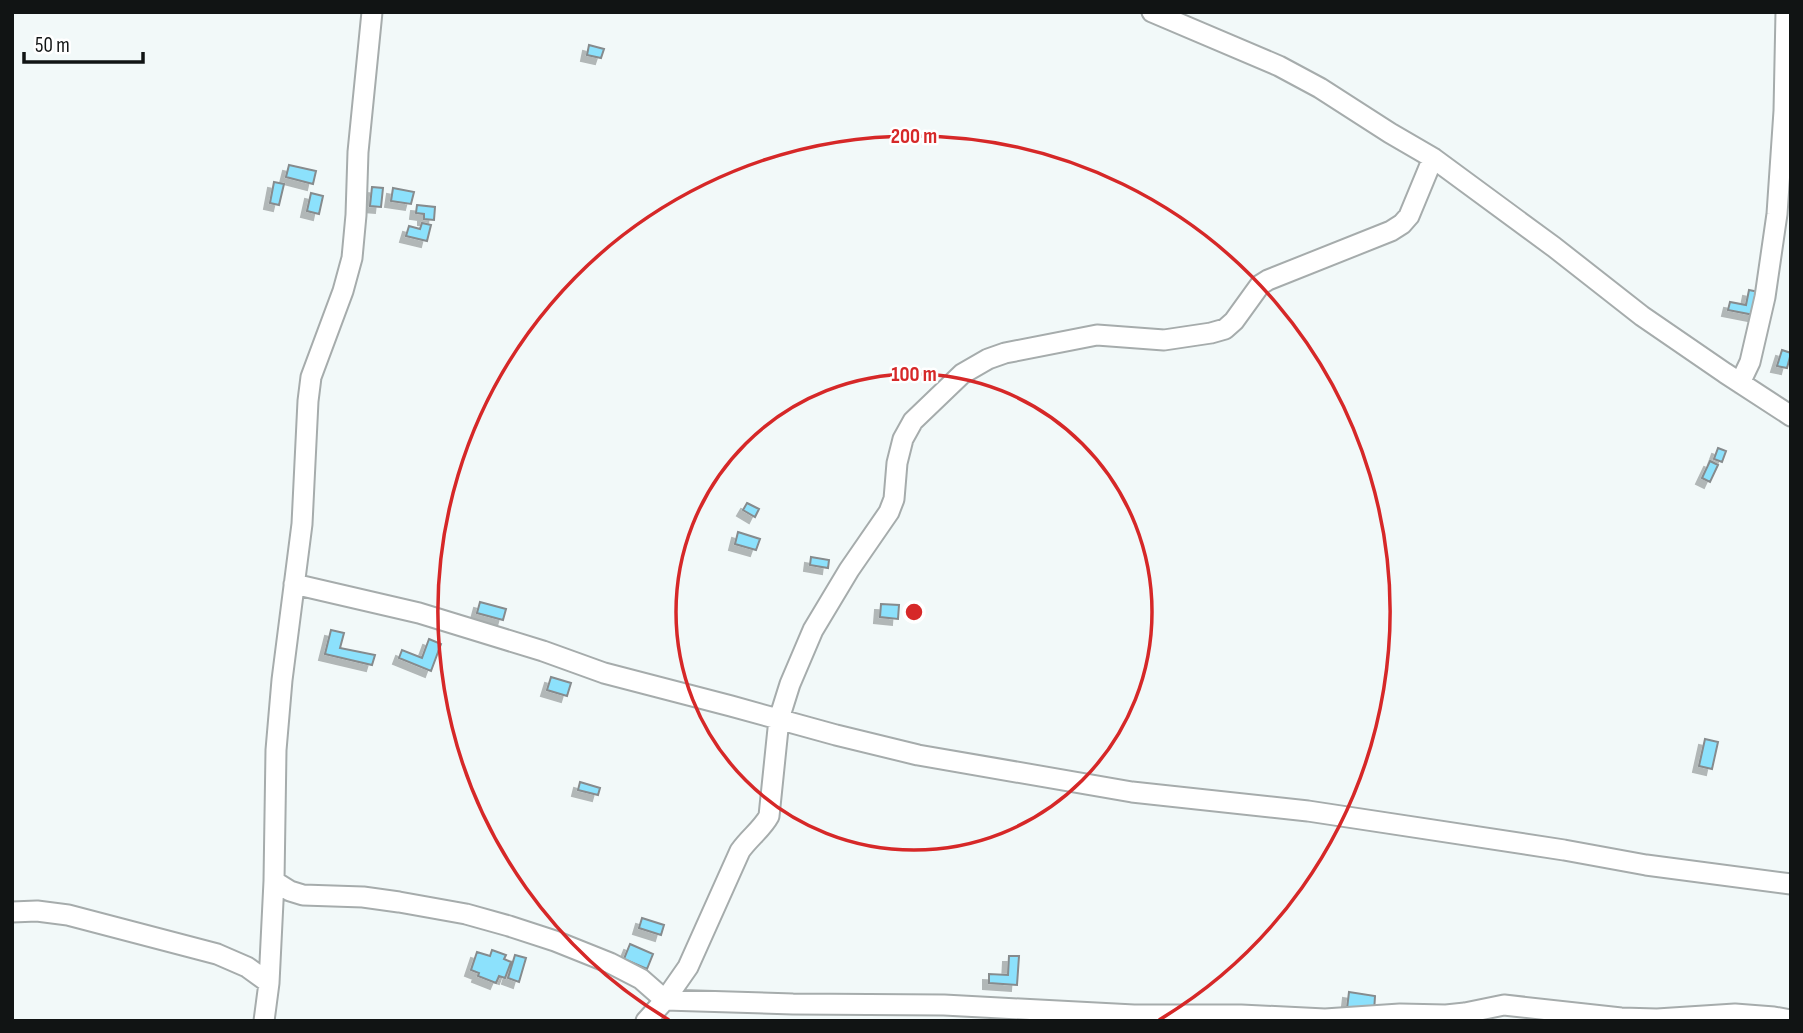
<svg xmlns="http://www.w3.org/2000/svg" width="1803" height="1033" viewBox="0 0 1803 1033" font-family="'Sofia Sans Condensed',sans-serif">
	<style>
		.building { fill: #8ce1fc; stroke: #868b8d; stroke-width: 2; filter: url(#shadow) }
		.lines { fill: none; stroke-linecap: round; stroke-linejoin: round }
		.minor-casing { stroke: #a6acac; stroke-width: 23 }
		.minor { stroke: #fff; stroke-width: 19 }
		.ring { fill: none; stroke: #d62828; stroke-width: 3.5 }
		.centre { fill: #d62828; stroke: #fff; stroke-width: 3.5 }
		.ring-label { font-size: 21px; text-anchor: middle; font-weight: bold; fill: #d62828; stroke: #fff; stroke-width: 5; stroke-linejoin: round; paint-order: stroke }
	</style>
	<defs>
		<filter id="shadow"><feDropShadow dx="-6" dy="6" stdDeviation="0" flood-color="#0004"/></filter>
	</defs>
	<rect width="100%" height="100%" fill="#f2f9f9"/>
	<path class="building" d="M589 45 604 49 601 58 587 55Z
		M289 165 316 171 313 184 286 177Z
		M274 182 284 184 279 205 270 203Z
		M372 187 383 188 381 207 370 206Z
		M393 188 414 192 411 204 391 201Z
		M311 193 323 196 319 214 307 211Z
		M417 205 435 207 434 220 424 219V214L416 213Z
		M422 223 431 225 427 241 406 236 409 226 420 229Z
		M1749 290 1759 292 1754 315 1728 310 1730 302 1746 305Z
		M1782 350 1791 353 1787 368 1777 366Z
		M1718 448 1726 451 1722 462 1714 459Z
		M1710 461 1718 465 1710 482 1702 478Z
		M747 503 759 509 755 517 743 510Z
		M738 532 760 539 756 550 735 544Z
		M811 557 829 560 828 568 810 565Z
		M480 602 506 609 503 620 477 613Z
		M881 604 899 605 898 619 880 617Z
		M331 630 344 633 340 648 375 655 372 665 325 654Z
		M429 639 441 644 431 671 399 658 402 650 422 658Z
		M551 677 571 683 567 696 547 690Z
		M1705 739 1718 742 1712 769 1699 766Z
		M580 782 600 788 598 795 578 790Z
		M642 918 664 925 661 935 639 928Z
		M630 944 653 954 647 969 624 959Z
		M492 950 506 955 504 959 511 962 505 978 499 976 496 983 478 976 479 973 471 970 477 952 490 956Z
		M515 955 526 958 519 982 508 978Z
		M1009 956H1019L1017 985 989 983V974L1008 975Z
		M1349 992 1375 996 1374 1012 1347 1009Z"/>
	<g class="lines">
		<defs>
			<path id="minor" d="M1152 12 1279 66 1320 88 1390 133 1433 158 1554 247 1642 316 1725 373 1791 416
				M1740 383 1750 362 1765 297 1777 214 1784 111 1786 12
				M294 584 419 613 543 651 604 673 731 706 836 735 918 755 1132 792 1308 811 1564 850 1646 865 1791 884
				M274 881 290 891 303 895 363 897 399 902 466 914 509 926 555 941 610 963 641 979 665 1000 793 1004 944 1005 1134 1015H1241L1325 1019 1400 1014 1446 1015 1465 1013 1504 1005 1621 1018 1657 1019 1735 1014 1774 1017 1791 1020
				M12 912 37 911 68 915 217 954 247 967 269 983
				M264 1021 269 983 274 881 276 750 282 680 302 524 308 401 311 377 343 291 352 258 356 215 358 152 372 12
				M646 1021 665 1000 688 967 740 851C749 838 762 829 769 816L779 719 790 684 813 630 849 570 889 512 894 499 897 463 903 439 913 421 962 374 988 359 1005 353 1097 335 1164 340 1211 333 1225 329 1234 321 1260 285 1268 280 1391 231 1402 224 1409 216 1433 158"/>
		</defs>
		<use href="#minor" class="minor-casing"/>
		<use href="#minor" class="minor"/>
	</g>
	<g class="ring">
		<circle cx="914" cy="612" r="238"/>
		<path d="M669 1020A476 476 0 1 1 1159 1020"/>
	</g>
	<circle cx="914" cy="612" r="10" class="centre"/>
	<g class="ring-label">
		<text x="914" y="143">200 m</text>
		<text x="914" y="381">100 m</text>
	</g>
	<rect width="1803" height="1033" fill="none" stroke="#111414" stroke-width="28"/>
	<path d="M24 52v10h119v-10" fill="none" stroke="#111414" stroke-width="3.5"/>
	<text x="35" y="52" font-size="21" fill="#111414" stroke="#ffffff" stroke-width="5" paint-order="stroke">50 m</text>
</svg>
